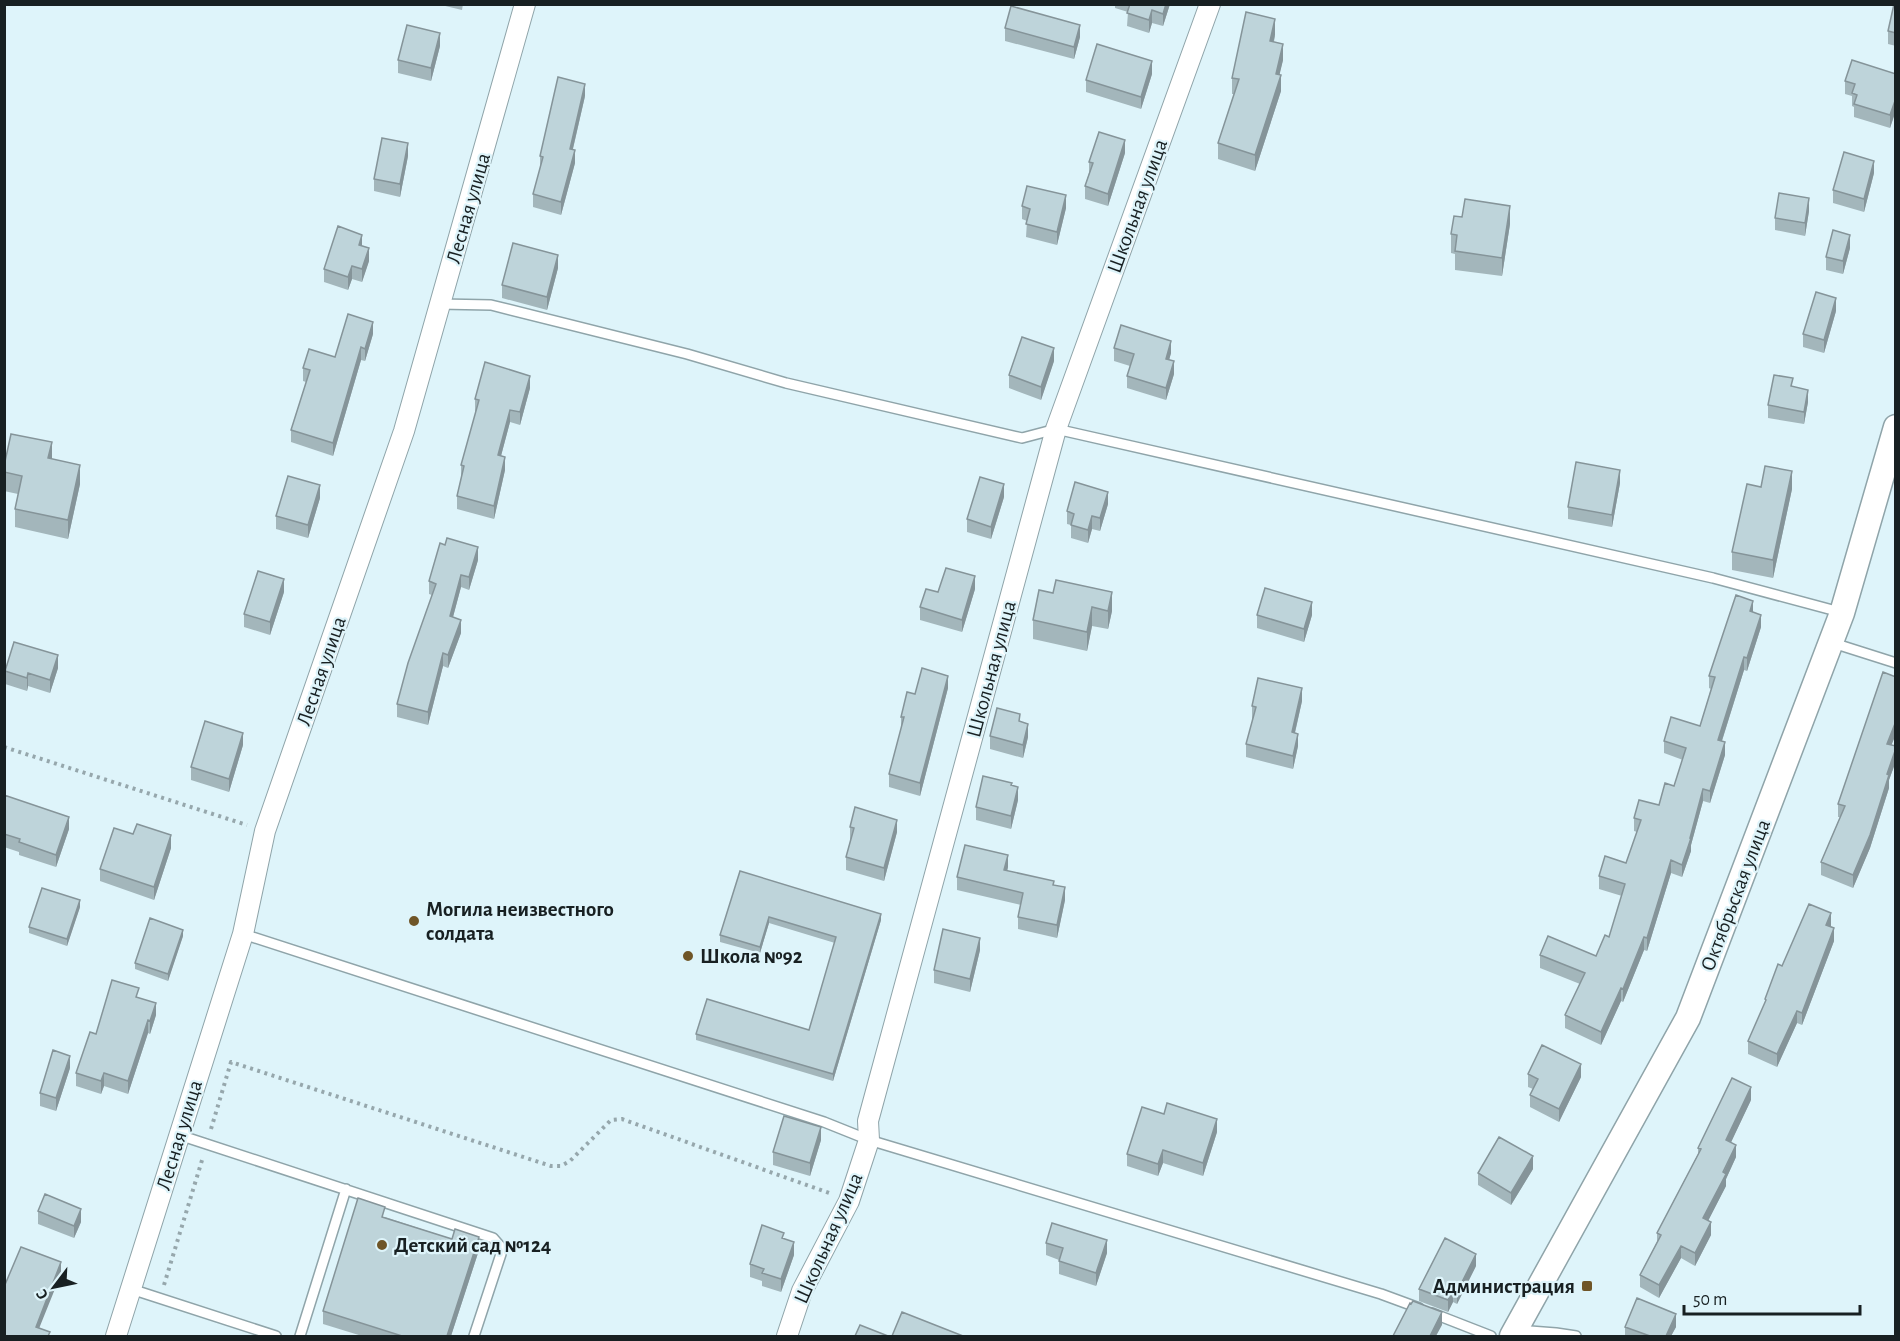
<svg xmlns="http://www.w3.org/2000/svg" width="1900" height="1341" viewBox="0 0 1900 1341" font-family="'Alegreya Sans',sans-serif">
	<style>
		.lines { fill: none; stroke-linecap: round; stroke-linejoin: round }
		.service-casing { stroke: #8fa4a9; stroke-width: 12 }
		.minor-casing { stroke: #8fa4a9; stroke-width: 22 }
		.tertiary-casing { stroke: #8fa4a9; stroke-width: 27 }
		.path { stroke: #96a7ac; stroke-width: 4; stroke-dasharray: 3 4.5; stroke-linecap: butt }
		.service { stroke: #fff; stroke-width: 9 }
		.minor { stroke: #fff; stroke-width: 20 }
		.tertiary { stroke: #fff; stroke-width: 24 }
		.wall { fill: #a3b6bb }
		.shaded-wall { fill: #859499 }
		.building { fill: #bed4da; stroke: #859499; stroke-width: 1.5 }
		.poi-dot { fill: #6f5527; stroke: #def4fa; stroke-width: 2 }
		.labels { text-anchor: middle; stroke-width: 4.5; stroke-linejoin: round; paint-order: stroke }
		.street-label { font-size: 21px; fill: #182022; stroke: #def4fa }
		.poi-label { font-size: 21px; font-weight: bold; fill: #182022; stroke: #def4fa; text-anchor: start }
	</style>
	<rect width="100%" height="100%" fill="#def4fa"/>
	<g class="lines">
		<defs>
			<path id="service" d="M440 304 491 305 687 354 786 383 1022 438 1056 429 1713 578 1840 612
				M1833 643 1896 663
				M243 934 824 1122 869 1140 1381 1294 1419 1308
				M179 1135 493 1238 500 1246 501 1254 474 1336
				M131 1289 276 1336
				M1432 1313 1491 1336
				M1518 1330 1556 1333 1576 1336
				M300 1336 346 1189"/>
			<path id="minor" d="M116 1336 243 934 265 831 404 431 525 4
				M787 1336 802 1291 849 1201 869 1140 868 1121 1056 429 1210 4"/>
			<path id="tertiary" d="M1512 1336 1688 1018 1842 613 1896 427"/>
		</defs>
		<use href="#service" class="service-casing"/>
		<use href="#minor" class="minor-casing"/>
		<use href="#tertiary" class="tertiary-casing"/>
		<path class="path" d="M4 747 247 825
			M211 1129 231 1062 551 1166H561L570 1161 611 1120 622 1119 829 1193
			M164 1285 203 1157"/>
		<use href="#service" class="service"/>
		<use href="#minor" class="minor"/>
		<use href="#tertiary" class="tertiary"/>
	</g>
	<path class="wall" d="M437 4H463L462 10Z
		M1115 4H1170L1163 26 1152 23 1149 33 1127 26 1128 12 1115 8Z
		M1896 4V46L1888 44V31Z
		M1005 28 1080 37 1074 59 1005 41Z
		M1275 35 1274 42 1283 60 1279 75 1281 91 1255 171 1218 159V143L1234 94H1232V78Z
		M440 46 431 81 398 73V60Z
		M1152 74 1141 109 1086 92V80Z
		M1896 74V110L1890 128 1854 117V107L1852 106V96L1845 94V81Z
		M585 96 573 149 575 163 561 215 533 207V194L540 169V156Z
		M1125 153 1108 206 1085 199V186L1089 173V162Z
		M408 156 400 197 374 191V179Z
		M1874 173 1864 212 1833 203V190Z
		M1022 206 1066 208 1057 245 1026 237 1027 221 1022 219Z
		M1809 211 1805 236 1775 230V218Z
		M1510 224 1502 276 1455 270V254L1451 253V234Z
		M362 246 369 261 362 282 352 279 348 290 324 282V269Z
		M1850 248 1843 274 1826 270V257Z
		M558 268 547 310 502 298V285Z
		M1836 311 1824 353 1803 347V334Z
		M373 334 365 361 361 360 333 456 291 442V430L306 382 303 381V368L335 357Z
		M1114 348 1171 353 1169 360 1174 374 1166 400 1127 388V376L1130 366 1114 361Z
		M1054 361 1041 400 1009 388V375Z
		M1793 387 1808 402 1804 424 1768 418V405Z
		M530 388 520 425 510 422 501 456 505 470 494 519 457 509V496L461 478V465L476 412H475V399Z
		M52 459 80 484 68 539 15 527V509L18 494 4 491V466Z
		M1620 483 1612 527 1568 519V507Z
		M1761 487 1792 489 1773 578 1732 570V552Z
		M1004 497 991 539 967 532V519Z
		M320 498 308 538 276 529V516Z
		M1108 504 1100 531 1092 529 1088 543 1071 538V525L1067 524V511Z
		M478 560 469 590 461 587 453 617 461 633 448 668 443 666 428 725 397 717V704L432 595 429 594V581Z
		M975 589 962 632 920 620V607L938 592Z
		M1039 590 1112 611 1108 629 1092 626 1087 651 1033 639V620Z
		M284 592 270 635 244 627V614Z
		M1753 612 1761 627 1747 671 1744 670 1722 741 1725 755 1710 803 1703 801 1691 845V851L1682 877 1671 873 1647 951 1644 950 1623 1002 1621 1001 1601 1045 1565 1028V1015L1580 984 1540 968V955L1596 956 1609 937 1622 896 1599 889V876L1626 863 1637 832 1634 831V818L1659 805 1674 786 1683 760 1664 753V741L1700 726 1711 689 1709 688V676Z
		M1257 615H1312L1304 642 1257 628Z
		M58 668 50 693 28 686 27 691 5 684V671Z
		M1896 677V734L1891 745 1896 746V761L1889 780V788L1870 848 1853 888 1821 875V862L1840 817H1838V804Z
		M948 688 920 796 889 787V774L901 729V717L915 694Z
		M1302 701 1295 733 1298 746 1293 769 1246 757V744L1253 719H1252V706Z
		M1020 722 1028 737 1023 758 990 749V736Z
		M243 745 229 792 191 780V767Z
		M1012 786 1018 800 1011 829 976 820V807Z
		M4 795 69 829 56 867 19 855V852L4 847Z
		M850 827 897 832 884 881 846 870V857L851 840H850Z
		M133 834 171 848 154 900 100 881V869Z
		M1008 867 1007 871 1054 885 1065 900 1057 938 1018 929V917L1021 905 957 890V877Z
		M740 871 881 920 833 1081 696 1040V1034L809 1030 835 943 769 923 760 953 720 942V935Z
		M80 907 67 946 29 933V927Z
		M1831 927 1834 941 1802 1025 1797 1023 1777 1067 1748 1054V1041L1765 1004V999L1782 966Z
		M183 936 168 981 135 969V963Z
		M980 950 970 992 934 983V970Z
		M139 998 156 1015 150 1034 148 1033 128 1094 104 1086 101 1094 76 1086V1073L96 1034Z
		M70 1068 56 1111 40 1106V1093Z
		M1528 1074 1581 1077 1559 1122 1530 1107V1095L1533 1089 1528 1087Z
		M1751 1100 1731 1142 1736 1157 1726 1179V1186L1708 1220 1711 1235 1695 1266 1681 1258 1659 1298 1640 1287V1275L1657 1242V1233L1698 1154V1148Z
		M1217 1132 1203 1176 1163 1163 1158 1176 1127 1166V1154Z
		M821 1140 810 1176 773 1165V1152Z
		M1533 1169 1511 1205 1478 1185V1173Z
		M38 1211 81 1222 74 1238 38 1224Z
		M385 1217 452 1239 479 1250 451 1336H362L323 1324V1311Z
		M784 1239 794 1255 781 1292 762 1286V1281L750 1277V1264Z
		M1046 1243 1107 1253 1096 1286 1059 1274V1260L1046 1255Z
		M1476 1266 1457 1304 1453 1302 1448 1312 1419 1301V1289Z
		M1625 1327H1676L1671 1336H1625Z"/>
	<path class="shaded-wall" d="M1166 4H1170L1163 26V14Z
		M1152 10V23L1149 33V20Z
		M1275 19V35L1270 57V41Z
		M1080 25V37L1074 59V47Z
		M440 33V46L431 81V68Z
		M1283 44V60L1276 90V74Z
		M1152 61V74L1141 109V97Z
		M1281 75V91L1255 171V155Z
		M585 84V96L570 161V149Z
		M1896 98V110L1890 128V115Z
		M1125 140V153L1108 206V194Z
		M408 143V156L400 197V184Z
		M575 150V163L561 215V202Z
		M1874 161V173L1864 212V199Z
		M1066 195V208L1057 245V232Z
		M1809 198V211L1805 236V223Z
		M1510 206V224L1502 276V258Z
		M362 235V247L359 245Z
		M1850 235V248L1843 274V261Z
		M369 248V261L362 282V269Z
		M558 255V268L547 310V297Z
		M352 266V279L348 290V277Z
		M1836 298V311L1824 353V340Z
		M373 322V334L365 361V349Z
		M1171 341V353L1166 371V359Z
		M361 347V360L333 456V443Z
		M1054 348V361L1041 400V387Z
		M1174 361V374L1166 400V388Z
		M530 376V388L520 425V412Z
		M1808 390V402L1804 424V412Z
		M510 410V422L498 467V455Z
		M52 442V461L48 458Z
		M505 457V470L494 519V506Z
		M80 465V484L68 539V520Z
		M1620 470V483L1612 527V515Z
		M1792 471V489L1773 578V560Z
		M1004 484V497L991 539V527Z
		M320 485V498L308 538V525Z
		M1108 492V504L1100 531V518Z
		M1092 516V529L1088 543V530Z
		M478 547V560L469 590V577Z
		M461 575V587L450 628V616Z
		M975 576V589L962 632V620Z
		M284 579V592L270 635V622Z
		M1112 592V611L1108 629V611Z
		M1753 601V613L1750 611Z
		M1312 602V615L1304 642V629Z
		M1092 607V626L1087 651V632Z
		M1761 615V627L1747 671V658Z
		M461 620V633L448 668V655Z
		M443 653V666L428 725V712Z
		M58 655V668L50 693V680Z
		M1744 657V670L1718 753V740Z
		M28 673V686L27 691V678Z
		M948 676V688L920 796V783Z
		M1302 688V701L1292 745V732Z
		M1896 721V734L1887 756V744Z
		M1028 724V737L1023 758V745Z
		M243 733V745L229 792V779Z
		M1298 734V746L1293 769V756Z
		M1725 742V755L1710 803V791Z
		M1896 748V761L1889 780V788L1870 848 1853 888V875Z
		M1018 787V800L1011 829V816Z
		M1703 789V801L1691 845V851L1682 877V865Z
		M69 817V829L56 867V855Z
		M897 820V832L884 881V868Z
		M171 835V848L154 900V887Z
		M1008 855V867L1004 883V870Z
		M1671 860V873L1647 951V938Z
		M1065 887V900L1057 938V925Z
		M80 900V907L67 946V939Z
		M1831 913V926L1826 937V925Z
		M881 914V920L833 1081V1074Z
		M769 917V923L760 953V947Z
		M1834 928V941L1802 1025V1013Z
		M183 930V936L168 981V974Z
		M1644 937V950L1623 1002V989Z
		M980 938V950L970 992V979Z
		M1621 988V1001L1601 1045V1032Z
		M156 1003V1015L150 1034V1021Z
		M1797 1011V1023L1777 1067V1054Z
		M148 1020V1033L128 1094V1081Z
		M70 1056V1068L56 1111V1098Z
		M1581 1064V1077L1559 1122V1109Z
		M104 1073V1086L101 1094V1081Z
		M1751 1087V1100L1726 1153V1140Z
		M1217 1119V1132L1203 1176V1163Z
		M821 1127V1140L810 1176V1163Z
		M1736 1145V1157L1726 1179V1186L1703 1231V1218Z
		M1163 1150V1163L1158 1176V1164Z
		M1533 1156V1169L1511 1205V1193Z
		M81 1209V1222L74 1238V1226Z
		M1711 1222V1235L1695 1266V1253Z
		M479 1237V1250L451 1336H447Z
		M1107 1240V1253L1096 1286V1273Z
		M794 1242V1255L781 1292V1279Z
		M1681 1246V1258L1659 1298V1285Z
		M1476 1254V1266L1457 1304V1292Z
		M61 1262V1274L36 1336V1327Z
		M1453 1290V1302L1448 1312V1300Z
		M1442 1312V1325L1436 1336H1430Z
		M1676 1314V1327L1671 1336H1666Z"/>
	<path class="building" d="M1130 4H1166L1163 14 1152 10 1149 20 1127 13Z
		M1894 4H1896V33L1888 31Z
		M1011 6 1080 25 1074 47 1005 28Z
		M1246 12 1275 19 1270 41 1283 44 1276 74 1281 75 1255 155 1218 143 1239 79 1232 78Z
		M407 25 440 33 431 68 398 60Z
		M1097 44 1152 61 1141 97 1086 80Z
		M1852 60 1896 74V98L1890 115 1854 104 1857 95 1852 93 1855 84 1845 81Z
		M558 77 585 84 570 149 575 150 561 202 533 194 543 157 540 156Z
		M1099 132 1125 140 1108 194 1085 186 1093 163 1089 162Z
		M382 138 408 143 400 184 374 179Z
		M1844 152 1874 161 1864 199 1833 190Z
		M1027 186 1066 195 1057 232 1026 224 1030 209 1022 206Z
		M1779 193 1809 198 1805 223 1775 218Z
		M1465 199 1510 206 1502 258 1455 251 1457 235 1451 234 1454 216 1462 217Z
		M338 226 362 235 359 245 369 248 362 269 352 266 348 277 324 269Z
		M1833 230 1850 235 1843 261 1826 257Z
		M513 243 558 255 547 297 502 285Z
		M1816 292 1836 298 1824 340 1803 334Z
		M348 314 373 322 365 349 361 347 333 443 291 430 310 370 303 368 309 349 335 357Z
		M1121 325 1171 341 1166 359 1174 361 1166 388 1127 376 1134 354 1114 348Z
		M1022 337 1054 348 1041 387 1009 375Z
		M485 362 530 376 520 412 510 410 498 455 505 457 494 506 457 496 464 466 461 465 479 400 475 399Z
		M1774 375 1793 378 1791 386 1808 390 1804 412 1768 405Z
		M11 434 52 442 48 458 80 465 68 520 15 509 22 476 4 472V466Z
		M1576 462 1620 470 1612 515 1568 507Z
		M1765 466 1792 471 1773 560 1732 552 1747 484 1761 487Z
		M288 476 320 485 308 525 276 516Z
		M980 477 1004 484 991 527 967 519Z
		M1075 482 1108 492 1100 518 1092 516 1088 530 1071 525 1074 514 1067 511Z
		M447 538 478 547 469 577 461 575 450 616 461 620 448 655 443 653 428 712 397 704 408 663 436 584 429 581 440 543 445 545Z
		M946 568 975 576 962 620 920 607 926 589 938 592Z
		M258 571 284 579 270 622 244 614Z
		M1056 580 1112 592 1108 611 1092 607 1087 632 1033 620 1039 590 1053 593Z
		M1265 588 1312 602 1304 629 1257 615Z
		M1736 595 1753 601 1750 611 1761 615 1747 658 1744 657 1718 740 1725 742 1710 791 1703 789 1690 838H1691L1682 865 1671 860 1647 938 1644 937 1623 989 1621 988 1601 1032 1565 1015 1585 973 1540 955 1548 936 1596 956 1605 935 1609 937 1625 884 1599 876 1605 856 1626 863 1641 820 1634 818 1639 800 1659 805 1665 783 1674 786 1686 748 1664 741 1671 717 1700 726 1715 677 1709 676Z
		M14 642 58 655 50 680 28 673 27 678 5 671Z
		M922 668 948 676 920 783 889 774 904 717H901L907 692 915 694Z
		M1883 672 1896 677V721L1887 744 1896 746V748L1887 774 1889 775 1870 835 1853 875 1821 862 1845 806 1838 804Z
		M1258 678 1302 688 1292 732 1298 734 1293 756 1246 744 1256 707 1252 706Z
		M997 708 1020 714 1019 721 1028 724 1023 745 990 736Z
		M205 721 243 733 229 779 191 767Z
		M983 776 1012 783 1011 785 1018 787 1011 816 976 807Z
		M4 795 69 817 56 855 19 842 20 839 4 834Z
		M855 807 897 820 884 868 846 857 854 828 850 827Z
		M137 824 171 835 154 887 100 869 114 828 133 834Z
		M965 845 1008 855 1004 870 1054 881 1053 885 1065 887 1057 925 1018 917 1023 893 957 877Z
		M740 871 881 914 833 1074 696 1034 707 999 809 1030 836 937 769 917 760 947 720 935Z
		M42 888 80 900 67 939 29 927Z
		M1809 904 1831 913 1826 925 1834 928 1802 1013 1797 1011 1777 1054 1748 1041 1766 1000 1765 999 1778 964 1782 966Z
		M150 918 183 930 168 974 135 963Z
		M943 929 980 938 970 979 934 970Z
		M112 980 139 988 136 997 156 1003 150 1021 148 1020 128 1081 104 1073 101 1081 76 1073 90 1032 96 1034Z
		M1542 1045 1581 1064 1559 1109 1530 1095 1538 1079 1528 1074Z
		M53 1050 70 1056 56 1098 40 1093Z
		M1732 1078 1751 1087 1726 1140 1736 1145 1723 1172 1726 1174 1703 1218 1711 1222 1695 1253 1681 1246 1659 1285 1640 1275 1661 1235 1657 1233 1701 1149 1698 1148Z
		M1167 1103 1217 1119 1203 1163 1163 1150 1158 1164 1127 1154 1142 1107 1164 1114Z
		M784 1116 821 1127 810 1163 773 1152Z
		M1499 1137 1533 1156 1511 1193 1478 1173Z
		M45 1194 81 1209 74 1226 38 1211Z
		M358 1198 385 1207 382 1217 452 1239 455 1229 479 1237 447 1336H402L323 1311Z
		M1052 1223 1107 1240 1096 1273 1059 1261 1063 1248 1046 1243Z
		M762 1225 784 1233 782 1238 794 1242 781 1279 762 1273 764 1269 750 1264Z
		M1445 1238 1476 1254 1457 1292 1453 1290 1448 1300 1419 1289Z
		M21 1247 61 1262 36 1327 50 1332 48 1336H4V1287Z
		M1637 1298 1676 1314 1666 1336H1650L1625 1327Z
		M1413 1301 1442 1312 1430 1336H1393L1410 1303 1411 1304Z
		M902 1312 963 1336H892Z
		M860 1325 888 1336H855Z"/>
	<g class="poi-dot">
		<circle cx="414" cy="921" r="6"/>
		<circle cx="688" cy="956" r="6"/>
		<circle cx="382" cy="1245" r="6"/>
		<rect x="1581" y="1280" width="12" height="12" rx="3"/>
	</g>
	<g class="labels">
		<g class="street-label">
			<text transform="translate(1137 206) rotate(-70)" y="7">Школьная улица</text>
			<text transform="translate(468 208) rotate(-74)" y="7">Лесная улица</text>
			<text transform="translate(991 669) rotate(-75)" y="7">Школьная улица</text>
			<text transform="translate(321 671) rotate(-71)" y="7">Лесная улица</text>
			<text transform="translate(1735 895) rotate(-69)" y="7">Октябрьская улица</text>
			<text transform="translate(179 1135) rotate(-73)" y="7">Лесная улица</text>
			<text transform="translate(828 1238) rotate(-66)" y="7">Школьная улица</text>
		</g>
		<g class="poi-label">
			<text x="426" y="916">Могила неизвестного<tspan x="426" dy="24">солдата</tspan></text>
			<text x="700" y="963">Школа №92</text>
			<text x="394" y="1252">Детский сад №124</text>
			<text x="1575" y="1293" text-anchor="end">Администрация</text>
		</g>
	</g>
	<rect width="1900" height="1341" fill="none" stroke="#182022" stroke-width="12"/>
	<g transform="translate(54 1287) rotate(238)" stroke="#def4fa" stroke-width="4.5" paint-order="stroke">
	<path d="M0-4.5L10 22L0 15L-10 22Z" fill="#182022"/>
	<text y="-9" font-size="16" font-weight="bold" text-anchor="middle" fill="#182022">С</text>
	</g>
	<path d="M1684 1305v9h176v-9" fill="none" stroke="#182022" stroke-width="3"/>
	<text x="1693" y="1305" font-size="18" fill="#182022" stroke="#def4fa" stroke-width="4.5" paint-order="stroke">50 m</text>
</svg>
